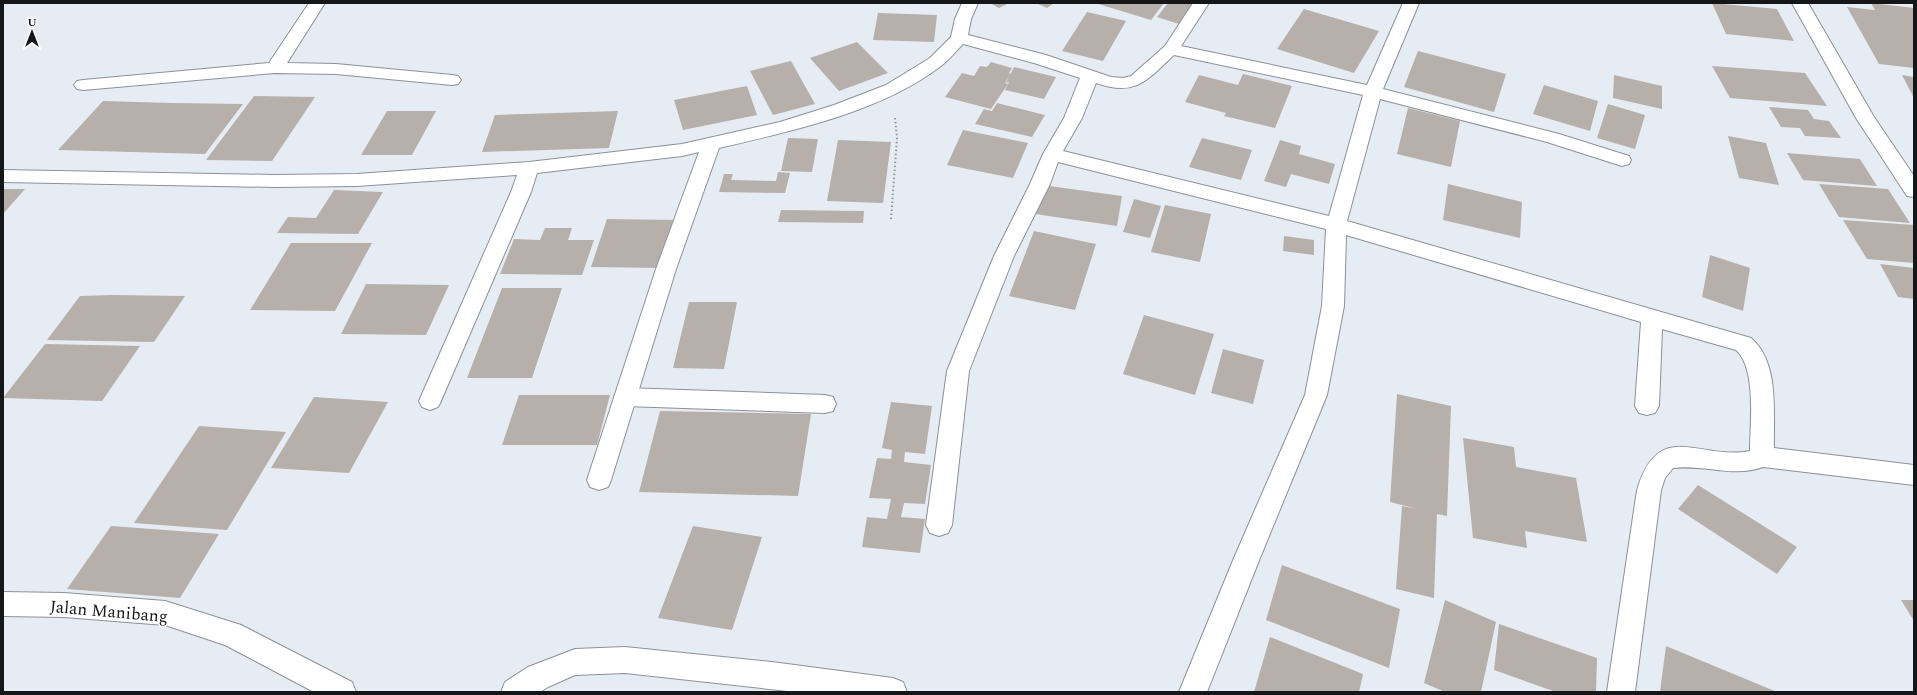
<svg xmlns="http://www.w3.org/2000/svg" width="1917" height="695" viewBox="0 0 1917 695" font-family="Spectral,serif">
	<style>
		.building { fill: #b7afaa }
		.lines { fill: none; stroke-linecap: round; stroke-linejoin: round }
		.lane-casing { stroke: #8c9198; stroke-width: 2 }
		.street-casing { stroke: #8c9198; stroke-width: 2 }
		.secondary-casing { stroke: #8c9198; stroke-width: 2 }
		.path { stroke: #8e9398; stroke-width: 2; stroke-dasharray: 1.5 2.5; stroke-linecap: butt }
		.lane { fill: #fff; fill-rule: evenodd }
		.street { fill: #fff; fill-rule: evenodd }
		.secondary { fill: #fff; fill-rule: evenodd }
		.labels { text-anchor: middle; stroke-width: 3; stroke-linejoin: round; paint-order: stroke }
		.near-street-label { font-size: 17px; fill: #141618; stroke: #fff }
	</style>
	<rect width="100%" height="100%" fill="#e6ecf3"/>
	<path class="building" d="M990 3H1009L999 8Z
		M1036 3H1054L1047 8Z
		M1095 3H1164L1151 20Z
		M1168 3H1193L1197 4 1182 25 1157 17Z
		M1712 3 1777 9 1794 41 1726 34Z
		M1871 3 1914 8V68L1879 64 1847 7 1875 10Z
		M1304 9 1379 31 1354 73 1277 49Z
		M1087 12 1126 21 1103 61 1062 51Z
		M878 13 937 15 934 42 873 40Z
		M857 42 888 73 839 91 810 58Z
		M1418 51 1506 74 1494 112 1404 87Z
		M791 61 815 104 773 115 750 71Z
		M991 62 1012 68 1009 73 1011 74 1005 83 1008 84 991 109 945 97 962 73 974 76 980 66 987 67Z
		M1712 66 1805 73 1827 106 1730 98Z
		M1014 67 1056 77 1044 99 1005 90 1009 82 1006 83Z
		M1243 74 1292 86 1275 128 1224 116 1226 113 1185 102 1199 75 1238 85Z
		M1614 75 1662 86V109L1613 98Z
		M1902 75 1914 77V98Z
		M1544 85 1598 101 1590 131 1533 114Z
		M747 86 757 115 683 130 674 100Z
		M254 96 315 97 272 161 206 160Z
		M103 101 171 103 243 104 205 154 58 150Z
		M997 103 1045 115 1032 137 975 124 984 109 992 111Z
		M1608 104 1645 115 1635 149 1597 138Z
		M1769 107 1808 110 1814 119 1829 121 1841 138 1805 136 1800 128 1781 127Z
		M1408 108 1460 121 1451 167 1397 154Z
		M387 111H436L412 155H361Z
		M618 111 609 148 482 152 495 115Z
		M963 130 1028 143 1013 178 947 165Z
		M1728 136 1766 143 1779 185 1739 178Z
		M788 138 818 139 812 172 781 171Z
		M1202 138 1252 150 1241 180 1189 167Z
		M838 140 891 142 883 203 827 201Z
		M1280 140 1301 146 1299 154 1335 164 1329 184 1291 174 1286 187 1264 181Z
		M1787 153 1860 159 1877 186 1803 180Z
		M778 172 790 173 785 193 719 192 724 174H733L731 180 776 181Z
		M1448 184 1522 202 1520 238 1443 220Z
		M1819 184 1888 189 1910 223 1839 217Z
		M1042 185 1122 196 1117 226 1035 214Z
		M3 189H25L3 214Z
		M334 190 383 192 358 234 277 233 288 217 316 218Z
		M1134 199 1161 206 1150 238 1123 232Z
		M1165 205 1211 214 1200 262 1151 252Z
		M781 210 864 211 863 223 778 222Z
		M607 219 678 220 665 268 591 267Z
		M1843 220 1914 225V263L1867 259Z
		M545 228H572L568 240H594L582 275 500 274 514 239 540 240Z
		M1034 231 1096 244 1075 310 1009 296Z
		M1284 236 1314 240V255L1283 251Z
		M291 243H372L335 311 250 310Z
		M1710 255 1750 268 1743 311 1702 297Z
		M1880 264 1914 268V299L1898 297Z
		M366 284 449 285 426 335 341 334Z
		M502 288H562L532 378H467Z
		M112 295 185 296 154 342 47 340 80 296Z
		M689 302H737L724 369 673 368Z
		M1144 315 1214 334 1195 395 1123 374Z
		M45 344 140 346 102 401 3 398Z
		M1223 349 1264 360 1253 404 1211 393Z
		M1397 394 1451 406 1447 516 1437 514 1434 598 1396 589 1402 506 1418 509 1390 502Z
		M519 395H610L597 445H502Z
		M314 397 388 402 349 473 271 468Z
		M891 402 932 406 925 454 905 452 904 462 931 465 925 504 904 503 901 517 925 519 920 553 862 547 867 517 887 519 891 499 869 498 877 458 891 459 892 450 882 448Z
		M660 411 811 414 798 496 639 492Z
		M199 426 286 432 227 530 134 523Z
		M1463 438 1514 447 1516 467 1576 478 1587 542 1525 531 1527 548 1473 538Z
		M1698 485 1797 547 1777 574 1678 509Z
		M111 526 219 534 180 598 67 589Z
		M693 526 762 537 732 630 658 618Z
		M1282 565 1400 609 1389 668 1266 620Z
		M1445 600 1496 622 1481 692H1445L1424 683Z
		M1901 600H1914V621Z
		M1499 624 1597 658 1596 692H1556L1494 670Z
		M1270 637 1363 674 1359 692H1254Z
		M1666 646 1777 692H1660Z"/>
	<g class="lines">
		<defs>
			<path id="lane" d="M625 388 825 395 833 397 836 404 833 411 825 413 625 406 617 403 614 397 617 391Z"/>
			<path id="street" d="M309 3H325L287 63 336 64 452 75 458 76 461 80 458 84 452 85 336 74 275 73 83 90 77 89 74 85 77 81 83 80 269 63Z
				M962 3H978L971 19 968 35 1046 55 1111 77 1123 78 1131 76 1165 46 1193 3H1209L1181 46 1367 85 1403 3H1419L1383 89 1559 134 1629 156 1631 160 1629 164 1622 166 1547 142 1380 99 1347 221 1751 338C1780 363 1773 413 1774 448L1914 465V485L1763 467C1733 478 1704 464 1673 468L1665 478 1661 490 1635 692H1607L1637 490C1659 417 1699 461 1750 451 1750 424 1757 369 1736 350L1662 329 1659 406 1655 413 1647 415 1639 413 1635 406 1641 322 1346 235 1344 306 1327 395 1260 558 1207 692H1179L1234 558 1305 395 1322 306 1326 229 1058 162 1050 184 1014 256 969 371 952 525 948 533 939 536 930 533 926 525 947 371 994 256 1030 184 1043 154 1064 118 1080 78 1034 63 963 44C956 51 949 60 941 66 881 112 792 131 719 148L676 269 611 480 608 487 599 490 590 487 587 480 656 269 699 152 682 156 537 173 531 192 441 401 438 407 430 410 422 407 419 401 511 192 517 175 357 186 275 187 3 182V170L275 175 357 174 529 162 682 144 780 122 834 105 886 85 930 58 951 37 955 19ZM1174 55 1363 95 1329 216 1063 151 1082 118 1096 83C1136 97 1147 80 1174 55Z
				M1792 3H1808L1874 117 1914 176V197L1907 196 1856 118Z
				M625 647 772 662 893 678 903 682 907 692H797L625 673 575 675 548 687 540 692H501L505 682 528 667 575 649Z"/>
			<path id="secondary" d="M3 592 64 593 165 601 241 625 352 682 356 692H314L225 645 165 625 64 617 3 616Z"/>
		</defs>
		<use href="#lane" class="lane-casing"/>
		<use href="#street" class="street-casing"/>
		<use href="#secondary" class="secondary-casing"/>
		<path class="path" d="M891 219 897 138 895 118"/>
		<use href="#lane" class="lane"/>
		<use href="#street" class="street"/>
		<use href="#secondary" class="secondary"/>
	</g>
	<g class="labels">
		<g class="near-street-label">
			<text transform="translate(109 611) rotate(5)" y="6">Jalan Manibang</text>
		</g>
	</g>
	<rect width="1917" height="695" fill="none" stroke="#141618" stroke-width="8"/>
	<g transform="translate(32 32)" stroke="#ffffff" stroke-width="3" paint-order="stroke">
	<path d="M0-3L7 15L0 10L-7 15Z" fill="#141618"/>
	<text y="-6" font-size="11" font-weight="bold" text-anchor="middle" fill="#141618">U</text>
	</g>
</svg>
